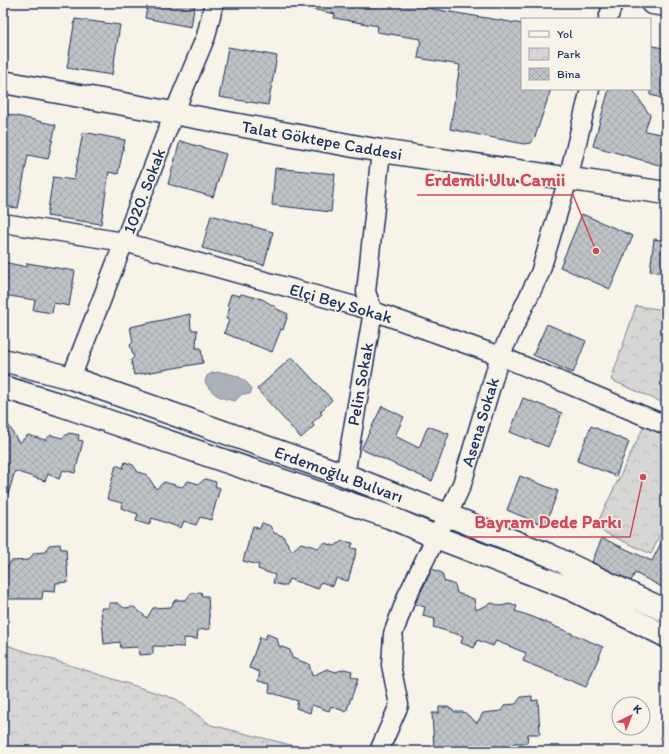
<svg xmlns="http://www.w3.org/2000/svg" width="669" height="754" viewBox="0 0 669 754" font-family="Itim,sans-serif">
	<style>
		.park { fill: url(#park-crowns); stroke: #798299 }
		.water { fill: #acb0b9; stroke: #727c95 }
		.building { fill: url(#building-cross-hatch); stroke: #1b2f5e }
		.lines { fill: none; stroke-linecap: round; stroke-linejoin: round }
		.street-casing { stroke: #1b2f5e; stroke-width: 21 }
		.secondary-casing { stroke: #1b2f5e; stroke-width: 25 }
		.highway-casing { stroke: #1b2f5e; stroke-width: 25 }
		.street { stroke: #f7f3e8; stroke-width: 18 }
		.secondary { stroke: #f7f3e8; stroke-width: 22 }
		.highway { stroke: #f7f3e8; stroke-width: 22 }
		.labels { text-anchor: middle; stroke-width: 3; stroke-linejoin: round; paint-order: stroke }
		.street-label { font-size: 17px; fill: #1b2f5e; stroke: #f7f3e8 }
		.leader { fill: none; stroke: #d1495b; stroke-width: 1.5 }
		.callout-dot { fill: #d1495b; stroke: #f7f3e8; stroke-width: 1.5 }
		.callout-label { font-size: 18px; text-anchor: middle; font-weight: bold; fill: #d1495b; stroke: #f7f3e8; stroke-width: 3; stroke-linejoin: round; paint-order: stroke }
	</style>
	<defs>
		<pattern id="park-crowns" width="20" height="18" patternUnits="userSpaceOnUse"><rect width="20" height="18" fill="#d7d6d4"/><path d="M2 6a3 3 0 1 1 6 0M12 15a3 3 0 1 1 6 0" fill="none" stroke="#b8b8b8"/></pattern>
		<pattern id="building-cross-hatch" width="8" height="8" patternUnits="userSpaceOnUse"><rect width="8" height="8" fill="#c0c3c5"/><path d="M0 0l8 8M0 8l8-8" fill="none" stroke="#a4a8ac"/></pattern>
	</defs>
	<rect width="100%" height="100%" fill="#f7f3e8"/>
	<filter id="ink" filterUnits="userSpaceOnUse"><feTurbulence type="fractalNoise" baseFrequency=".025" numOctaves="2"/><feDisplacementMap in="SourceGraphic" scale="8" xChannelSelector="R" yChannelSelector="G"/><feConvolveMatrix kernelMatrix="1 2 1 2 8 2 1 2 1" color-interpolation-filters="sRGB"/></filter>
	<g filter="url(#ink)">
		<path class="park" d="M636 306 666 310V404L611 380Z
			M646 422 666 432V522L651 554 595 528Z
			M3 644 176 699 211 725 315 751H3Z"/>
		<path class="water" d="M220 372C234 374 244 377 252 389L250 394H242L235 401C221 398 213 396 205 382L207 376 212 373Z"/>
		<path class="building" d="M148 3H195L191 27 145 18Z
			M312 3H412L433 9 522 24V89H551L535 137 530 143 524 144 450 129 460 65 418 58 421 39 377 32 378 26 334 18 335 14 311 9Z
			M75 19 120 25 112 75 67 68Z
			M650 45 666 49V99L650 95Z
			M228 47 277 56 268 105 219 97Z
			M609 89H632L650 115 645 131 666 135V167L593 146Z
			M3 113 56 125 48 159 28 155 18 208 3 206Z
			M83 132 125 140 118 174 109 172 101 224 47 216 53 177 74 180Z
			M180 141 226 154 213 197 168 184Z
			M275 168 335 174 331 212 272 205Z
			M582 214 633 236 610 289 560 267Z
			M211 215 273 232 264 265 202 248Z
			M654 239 666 241V273L650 271Z
			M3 262 27 267V263L75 271 69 306 54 303 52 313 33 310 35 300 3 295Z
			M231 294 240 296 241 294 262 299 274 306 277 309 288 314 283 330 281 329 272 352 224 333 229 320 226 319 230 307 227 306Z
			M190 314 191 330H197L196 348H201L203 363 134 375 131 360 134 357 130 345 133 342 130 327Z
			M547 324 586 341 573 373 533 355Z
			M292 357 332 400 320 412 322 414 312 423 314 426 301 438 257 389Z
			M523 398 562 413 548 447 510 432Z
			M382 406 404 417 395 436 419 448 428 426 449 434 432 481 361 449Z
			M3 416 19 443 28 435 45 440 51 435 62 438 69 433 79 435 78 440 83 441 75 473 63 470 59 479 48 474 45 481 15 471 6 501 3 500Z
			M591 426 629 442 616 476 577 461Z
			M125 462 133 465 138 472 147 475 156 489 164 482 182 487 188 481 199 484 205 479 216 482 215 486 220 488 211 520 200 517 196 525 184 521 181 528 152 518 149 525 136 521 138 514 121 508 122 503 107 499 116 465 123 468Z
			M520 476 558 491 545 526 507 510Z
			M262 523 270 526 274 533 283 536 292 551 301 543 318 548 324 543 335 546 342 541 353 543 351 548 357 549 348 581 336 578 333 586 321 582 318 589 289 579 286 586 273 583 275 575 258 569 259 565 243 561 253 526 260 529Z
			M666 533V589L635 573 631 581 592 562 602 538 652 561Z
			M60 544 61 549H66L68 582 56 583 55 592 43 591 42 599H3V566H8L11 561 29 560 34 553 45 552 49 545Z
			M432 569 442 573 444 581 455 585 457 593 474 599 476 610 492 603 501 606 509 604 517 606 515 611 533 617 603 647 586 687 523 661 526 653 496 641 493 646 477 640 474 648 461 643 463 636 433 627 435 619 423 616 425 607 415 604Z
			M201 592 202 596H208L210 629 198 630 197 639 184 638V647L153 646V654L139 655 138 647 121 648 120 642 104 644 101 608H109V603H118L124 608 134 607 147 618 153 608 171 607 175 600H186L191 593Z
			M267 634 277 638 279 646 290 650 292 658 309 664 312 676 327 669 336 672 344 669 352 671 351 676 358 679 346 712 331 706 329 711 312 705 310 713 296 708 298 701 269 692 270 684 258 681 260 672 249 668 260 637 265 639Z
			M532 696V701L538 700 540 734H528L527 743H514V751H451L450 747 434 748 432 713H439V707H448L455 712H464L477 723 483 713 501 711 505 705 516 704 521 697Z"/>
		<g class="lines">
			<defs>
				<path id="street" d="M608 19 613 3
					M3 223 124 242 373 311 500 356 666 425
					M71 378 124 242 174 113 206 36 214 3
					M345 475 373 311 366 292 381 151
					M379 751 399 705 391 665 393 634 407 596 436 537 448 515 462 484 500 356 540 273 568 179 590 89"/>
				<path id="secondary" d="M3 82 381 151 666 193
					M3 360 71 378 345 475 549 555 666 611
					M3 387 58 404 389 517 436 537 571 589 666 636"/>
				<path id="highway" d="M652 3 666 5"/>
			</defs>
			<use href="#street" class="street-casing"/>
			<use href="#secondary" class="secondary-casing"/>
			<use href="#highway" class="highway-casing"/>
			<use href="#street" class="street"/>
			<use href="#secondary" class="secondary"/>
			<use href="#highway" class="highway"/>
		</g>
	</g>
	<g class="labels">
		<g class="street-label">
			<text transform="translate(322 140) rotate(10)" y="6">Talat Göktepe Caddesi</text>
			<text transform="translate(144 191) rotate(-69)" y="6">1020. Sokak</text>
			<text transform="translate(341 303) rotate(16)" y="6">Elçi Bey Sokak</text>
			<text transform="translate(360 384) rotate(-80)" y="6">Pelin Sokak</text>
			<text transform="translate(480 422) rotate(-73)" y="6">Asena Sokak</text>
			<text transform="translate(339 474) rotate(20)" y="6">Erdemoğlu Bulvarı</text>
		</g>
	</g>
	<path class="leader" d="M596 251L573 195H417M643 477L630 537H466"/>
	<g class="callout-dot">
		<circle cx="596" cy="251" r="4"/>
		<circle cx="643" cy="477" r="4"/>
	</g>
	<g class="callout-label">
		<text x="495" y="186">Erdemli Ulu Camii</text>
		<text x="548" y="528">Bayram Dede Parkı</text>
	</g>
	<rect width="669" height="754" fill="none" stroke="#f7f3e8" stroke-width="16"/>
	<rect x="8" y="8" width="653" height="738" fill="none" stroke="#1b2f5e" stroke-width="1.5" filter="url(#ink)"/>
	<rect x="521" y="18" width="130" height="72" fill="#f7f3e8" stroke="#9fa5b1"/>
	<rect x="529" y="31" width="20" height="6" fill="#f7f3e8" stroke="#9fa5b1"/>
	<text x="557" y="38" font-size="12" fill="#1b2f5e">Yol</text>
	<rect x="529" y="48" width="20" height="12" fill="url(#park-crowns)" stroke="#9fa5b1"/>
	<text x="557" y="58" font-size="12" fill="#1b2f5e">Park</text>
	<rect x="529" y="68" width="20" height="12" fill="url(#building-cross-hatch)" stroke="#9fa5b1"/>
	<text x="557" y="78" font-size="12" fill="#1b2f5e">Bina</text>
	<g transform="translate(631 716) rotate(43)"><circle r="19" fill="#f7f3e8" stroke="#9fa5b1"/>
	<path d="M0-3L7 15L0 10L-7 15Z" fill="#d1495b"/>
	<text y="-6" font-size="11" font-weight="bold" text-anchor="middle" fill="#1b2f5e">K</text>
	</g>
</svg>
